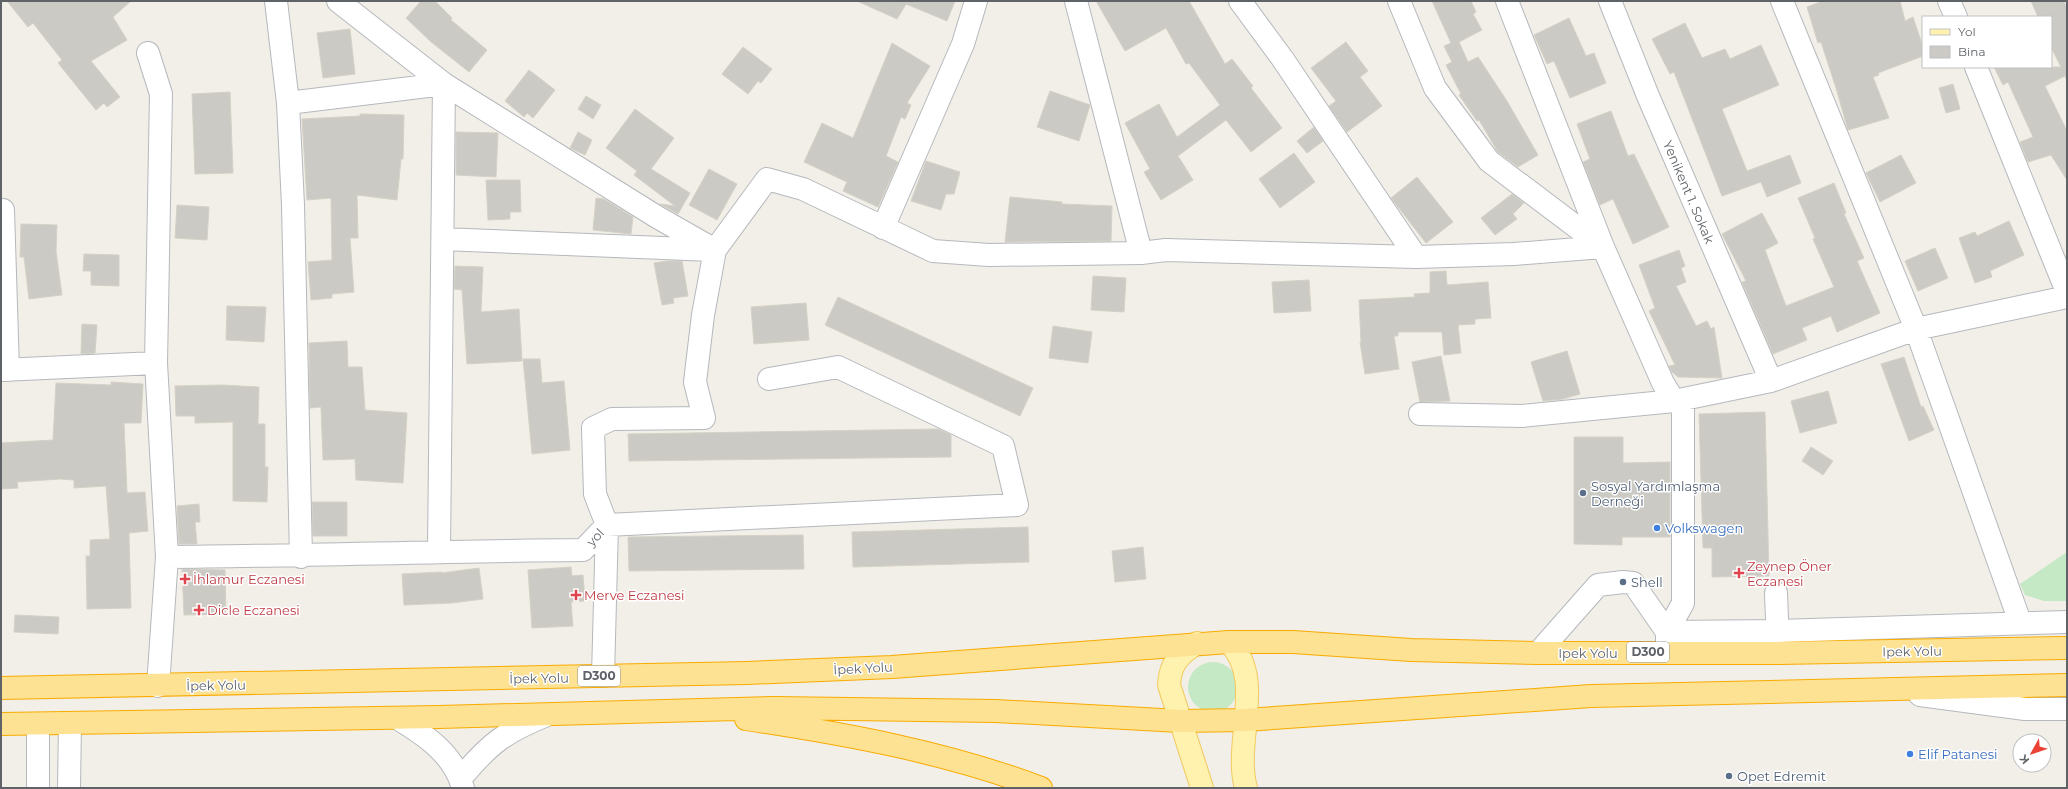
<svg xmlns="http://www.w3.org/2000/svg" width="2068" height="789" viewBox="0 0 2068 789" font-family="Montserrat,sans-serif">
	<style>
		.green { fill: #c5e8c5 }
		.building { fill: #cccac5; stroke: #d6d1c6 }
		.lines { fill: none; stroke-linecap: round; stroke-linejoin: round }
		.minor-casing { stroke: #b5b8bc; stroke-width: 24 }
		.major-casing { stroke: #f2c960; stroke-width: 24 }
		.highway-casing { stroke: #f9ab00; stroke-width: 24 }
		.minor { stroke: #fff; stroke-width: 22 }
		.major { stroke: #fff2af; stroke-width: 22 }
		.highway { stroke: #fde293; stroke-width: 22 }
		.service-dot { fill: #5c6f8a; stroke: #fff; stroke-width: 1.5 }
		.shop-dot { fill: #3f7fe0; stroke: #fff; stroke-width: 1.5 }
		.health-dot { fill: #e0444e; stroke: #fff; stroke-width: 1.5 }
		.labels { text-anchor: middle; stroke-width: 3; stroke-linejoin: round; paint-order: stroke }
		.shield { fill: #fff; stroke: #8f9295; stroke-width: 1 }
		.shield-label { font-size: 12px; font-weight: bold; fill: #5f6368 }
		.street-label { font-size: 13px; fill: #5f6368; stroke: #fff }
		.service-label { font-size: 13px; fill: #4e5e75; stroke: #fff; text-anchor: start }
		.shop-label { font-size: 13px; fill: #366cbe; stroke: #fff; text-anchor: start }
		.health-label { font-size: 13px; fill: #be3a42; stroke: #fff; text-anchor: start }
	</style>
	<rect width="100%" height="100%" fill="#f1efe8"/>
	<path class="green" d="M2067 552V601H2044L2025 595 2020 584Z
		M1188 687a25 25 0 1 1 50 0a25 25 0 1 1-50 0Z"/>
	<path class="building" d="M7 1H131L113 17 127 40 91 61 120 97 107 107 104 103 96 110 58 63 62 60 33 23 28 27Z
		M421 1H435L452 18 451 20 487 50 469 72 430 41 406 18Z
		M857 1H955L947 21 906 4 897 19Z
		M1096 1H1189L1225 64 1232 59 1253 86 1251 88 1282 128 1251 152 1226 120 1178 156 1193 180 1161 200 1144 172 1150 169 1125 123 1159 104 1177 137 1220 105 1189 63 1186 64 1166 28 1125 51Z
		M1432 1H1471L1476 12 1473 14 1482 30 1459 42 1468 62 1478 57 1507 101 1538 155 1518 167 1498 152 1479 120 1477 121 1459 95 1461 94 1446 65 1452 62 1444 46 1451 43Z
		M1823 1H1900L1905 21 1913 17 1923 47V56L1878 73 1879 75 1873 77 1889 118 1848 130 1836 88 1821 42 1818 43 1807 7Z
		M2031 1H2064L2067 8V81L2065 76 2045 86 2067 131V180L2051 155 2028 162 2020 142 2033 137 2008 82 2003 85 1994 67H2061L2051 47V17H2038Z
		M1569 18 1586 56 1594 53 1606 83 1570 98 1554 61 1547 64 1534 35Z
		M1685 23 1702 58 1725 49 1730 59 1761 45 1779 85 1722 109 1747 171 1790 155 1801 183 1767 197 1761 182 1722 196 1674 72 1670 74 1652 39Z
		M350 29 355 74 323 78 317 33Z
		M1346 42 1368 71 1360 77 1382 106 1347 132 1329 106 1336 101 1311 68Z
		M892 43 930 66 907 103 911 105 905 119 901 117 886 156 898 162 878 207 843 191 847 182 804 162 822 123 853 138Z
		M743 47 772 69 761 83 758 81 748 94 722 74Z
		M529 70 555 90 533 118 527 113 524 117 505 101Z
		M1953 84 1960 109 1946 113 1939 88Z
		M1050 91 1090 105 1079 141 1037 127Z
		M230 92 233 173 195 174 192 94Z
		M586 96 601 105 593 119 578 109Z
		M635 109 674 138 651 169 690 193 678 214 660 204 675 206 634 175 637 171 606 148Z
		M1611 111 1628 156 1634 154 1669 227 1633 244 1613 199 1600 205 1583 162 1590 159 1577 124Z
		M360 114 404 115 403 159H401L397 200 357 195 358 238H350L354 292 332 294V298L311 300 308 262 332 260 331 198 307 200 302 119 360 116Z
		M1314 127 1323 141 1307 153 1297 141Z
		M456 132 498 133 496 177 456 175Z
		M578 132 592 140 585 155 570 148Z
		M1294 153 1315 182 1280 208 1259 179Z
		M1901 155 1916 183 1880 202 1866 173Z
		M926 161 960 172 954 194H946L941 210 911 201Z
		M709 169 737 184 717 220 689 205Z
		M1417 177 1453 222 1426 243 1391 198Z
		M486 180H520L521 212H510V219L488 220Z
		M1834 183 1846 213 1844 214 1864 258 1857 261 1880 313 1837 332 1831 316 1802 328 1807 340 1773 354 1742 282 1746 281 1722 234 1762 213 1778 243 1765 250 1786 306 1834 287 1813 239 1815 238 1798 198Z
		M1512 194 1524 203 1513 214 1517 219 1495 235 1481 218Z
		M1010 197 1062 202V204L1112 206 1111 241 1005 242Z
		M596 198 604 199 633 217 631 234 593 230Z
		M177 205 209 207 207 240 175 238Z
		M2009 221 2024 255 1990 271 1992 277 1975 283 1959 238 1975 232 1977 236Z
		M21 224 57 225 56 251 62 295 29 299 24 257H20Z
		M1935 248 1948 278 1918 291 1905 261Z
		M1679 250 1685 266 1681 268 1686 282 1676 286 1696 326 1707 321 1711 329 1714 327 1722 378 1678 377 1672 372 1669 366 1675 365 1649 311 1655 308 1639 265Z
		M84 254 119 255V286L91 285V271H83Z
		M667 261H682L688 296 673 298 674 303 662 305 654 263Z
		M455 266 483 267 481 312 519 309 522 361 467 364 462 290 454 289Z
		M1446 271 1447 285 1488 282 1491 318 1475 319V324L1458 325 1461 353 1444 355 1442 332H1398V336H1394L1399 369 1365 374 1360 342H1361L1359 300 1415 297 1414 294 1430 293V272Z
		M1093 276 1126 278 1124 312 1091 310Z
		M1309 280 1311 311 1274 313 1272 282Z
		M838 297 1033 388 1020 416 825 325Z
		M806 303 809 340 754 344 751 307Z
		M227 306 266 307 264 342 226 340Z
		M82 324 97 325 95 353 81 354Z
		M1053 326 1092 332 1088 363 1049 358Z
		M347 341 348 367H362L365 410 407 413 403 483 356 480 355 459 323 460 321 407 310 408 309 343Z
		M1567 351 1580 394 1563 399 1543 401 1531 362Z
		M1441 356 1450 401 1420 402 1412 362Z
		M1904 357 1921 407 1923 406 1934 430 1909 441 1881 364Z
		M523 359H540L542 383 564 381 570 450 532 454Z
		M111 382 143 384 141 423H124L127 493 145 492 148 531 129 533 131 608 87 609 86 556H90V540L110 539 106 486 74 488V480L60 479 17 482 18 488 1 489V443L53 440 56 383 111 385Z
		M222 385 259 387 258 424H265V467H268L267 502 233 501V422L195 423V416H176L175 386Z
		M1828 391 1837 423 1800 433 1791 401Z
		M1765 412 1769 576 1712 577V548H1703L1699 414Z
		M938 429 951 435V457L629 461 628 434Z
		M1574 437H1623V463L1670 462V537H1622V545L1574 544Z
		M1811 447 1833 461 1823 475 1802 461Z
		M312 502H347V536H313Z
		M199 504 200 522H195L197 544H179L177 506Z
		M1028 527 1029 562 853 567 852 532Z
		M803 535 804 569 629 571 628 537Z
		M1143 547 1146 579 1115 582 1112 551Z
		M571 567 572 576 583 575 585 601 571 602 573 626 532 628 528 570Z
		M479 568 483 599 452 603 404 605 402 574 442 572V573Z
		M182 569 225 570 226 614 184 615Z
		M15 615 59 617 58 634 14 632Z"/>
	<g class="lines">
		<defs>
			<path id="minor" d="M276 1 288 103 293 205 301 557
				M338 1 444 84 657 217 715 250
				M1076 1 1141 253
				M1240 1 1282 58 1416 257
				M1399 1 1435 88 1489 161 1603 247
				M1507 1 1603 247 1663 383 1674 401 1771 381 1916 329 2067 297
				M1610 1 1648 96 1771 381
				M1782 1 1916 329 2020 622
				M1949 1 1956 17
				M148 53 161 94 156 363 167 557 158 686
				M1976 67 2067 292
				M288 103 444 84 439 551
				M3 210 8 370
				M883 228 963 44 976 1
				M443 239 712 250
				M1 370 156 363
				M1420 414 1522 416 1674 401
				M167 557C306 556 444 551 583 550L607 525 1017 505 1003 446 838 367 769 379
				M1776 593 1778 646
				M1667 632 1777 631 2067 622
				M1667 645V632L1683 603V400
				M1538 653 1598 585 1623 582 1633 583 1667 632
				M603 676 607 525 595 494 593 428 612 419 704 418 695 382 703 315 715 250 767 179 803 189 933 251 989 255 1141 253 1166 250 1416 257 1514 254 1603 247
				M1920 695 2025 709H2067
				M397 718C425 735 454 754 463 788
				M38 724V788
				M461 778C490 743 505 732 547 715
				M69 788 70 723"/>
			<path id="major" d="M1229 642C1266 679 1233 742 1246 788
				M1197 643C1179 654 1170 664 1169 685L1202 788"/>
			<path id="highway" d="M1 688 747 673 892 667 1229 642H1293L1411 650 1538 653H1779L2067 648
				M746 719C846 734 946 752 1041 788
				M1 724 439 717 775 708 996 711 1180 721 1246 720 1591 696 2067 685"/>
		</defs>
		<use href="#minor" class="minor-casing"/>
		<use href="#major" class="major-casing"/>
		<use href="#highway" class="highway-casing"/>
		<use href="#minor" class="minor"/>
		<use href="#major" class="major"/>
		<use href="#highway" class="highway"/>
	</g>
	<g class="service-dot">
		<circle cx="1583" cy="493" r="4"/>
		<circle cx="1623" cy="582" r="4"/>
		<circle cx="1729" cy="776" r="4"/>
	</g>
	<g class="shop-dot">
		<circle cx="1657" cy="528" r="4"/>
		<circle cx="1910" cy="754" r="4"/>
	</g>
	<g class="health-dot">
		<path d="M1737 567h4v4h4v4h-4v4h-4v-4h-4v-4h4z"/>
		<path d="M183 573h4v4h4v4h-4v4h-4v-4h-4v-4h4z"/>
		<path d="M574 589h4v4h4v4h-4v4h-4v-4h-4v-4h4z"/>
		<path d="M197 604h4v4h4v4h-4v4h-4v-4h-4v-4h4z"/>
	</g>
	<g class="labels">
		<g class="shield">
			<rect x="1627" y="642" width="42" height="20" rx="3"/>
			<rect x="578" y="666" width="42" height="20" rx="3"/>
		</g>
		<g class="shield-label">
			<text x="1648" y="656">D300</text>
			<text x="599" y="680">D300</text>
		</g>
		<g class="street-label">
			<text transform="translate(1689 192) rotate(67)" y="5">Yenikent 1. Sokak</text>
			<text transform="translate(595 537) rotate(-46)" y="5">yol</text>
			<text transform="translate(1912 651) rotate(-1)" y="5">Ipek Yolu</text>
			<text x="1588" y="658">Ipek Yolu</text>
			<text transform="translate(863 668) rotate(-3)" y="5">İpek Yolu</text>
			<text transform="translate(539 678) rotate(-1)" y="5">İpek Yolu</text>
			<text transform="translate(216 685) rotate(-1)" y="5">İpek Yolu</text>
		</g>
		<g class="service-label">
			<text x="1591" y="491">Sosyal Yardımlaşma<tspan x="1591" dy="15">Derneği</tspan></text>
			<text x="1631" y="587">Shell</text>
			<text x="1737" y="781">Opet Edremit</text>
		</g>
		<g class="shop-label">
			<text x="1665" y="533">Volkswagen</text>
			<text x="1918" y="759">Elif Patanesi</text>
		</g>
		<g class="health-label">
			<text x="1747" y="571">Zeynep Öner<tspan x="1747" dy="15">Eczanesi</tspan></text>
			<text x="193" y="584">İhlamur Eczanesi</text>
			<text x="584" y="600">Merve Eczanesi</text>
			<text x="207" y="615">Dicle Eczanesi</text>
		</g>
	</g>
	<rect width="2068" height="789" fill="none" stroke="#5f6368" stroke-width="4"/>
	<rect x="1922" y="16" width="130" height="52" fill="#ffffff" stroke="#bfc1c3"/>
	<rect x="1930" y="29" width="20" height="6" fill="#fff2af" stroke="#bfc1c3"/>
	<text x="1958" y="36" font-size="12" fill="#5f6368">Yol</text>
	<rect x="1930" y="46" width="20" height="12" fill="#cccac5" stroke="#bfc1c3"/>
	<text x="1958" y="56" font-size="12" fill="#5f6368">Bina</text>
	<g transform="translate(2032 753) rotate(230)"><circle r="19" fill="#ffffff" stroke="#bfc1c3"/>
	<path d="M0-3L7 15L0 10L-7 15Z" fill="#ea4335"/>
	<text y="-6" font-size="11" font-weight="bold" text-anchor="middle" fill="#5f6368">K</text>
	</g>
</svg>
